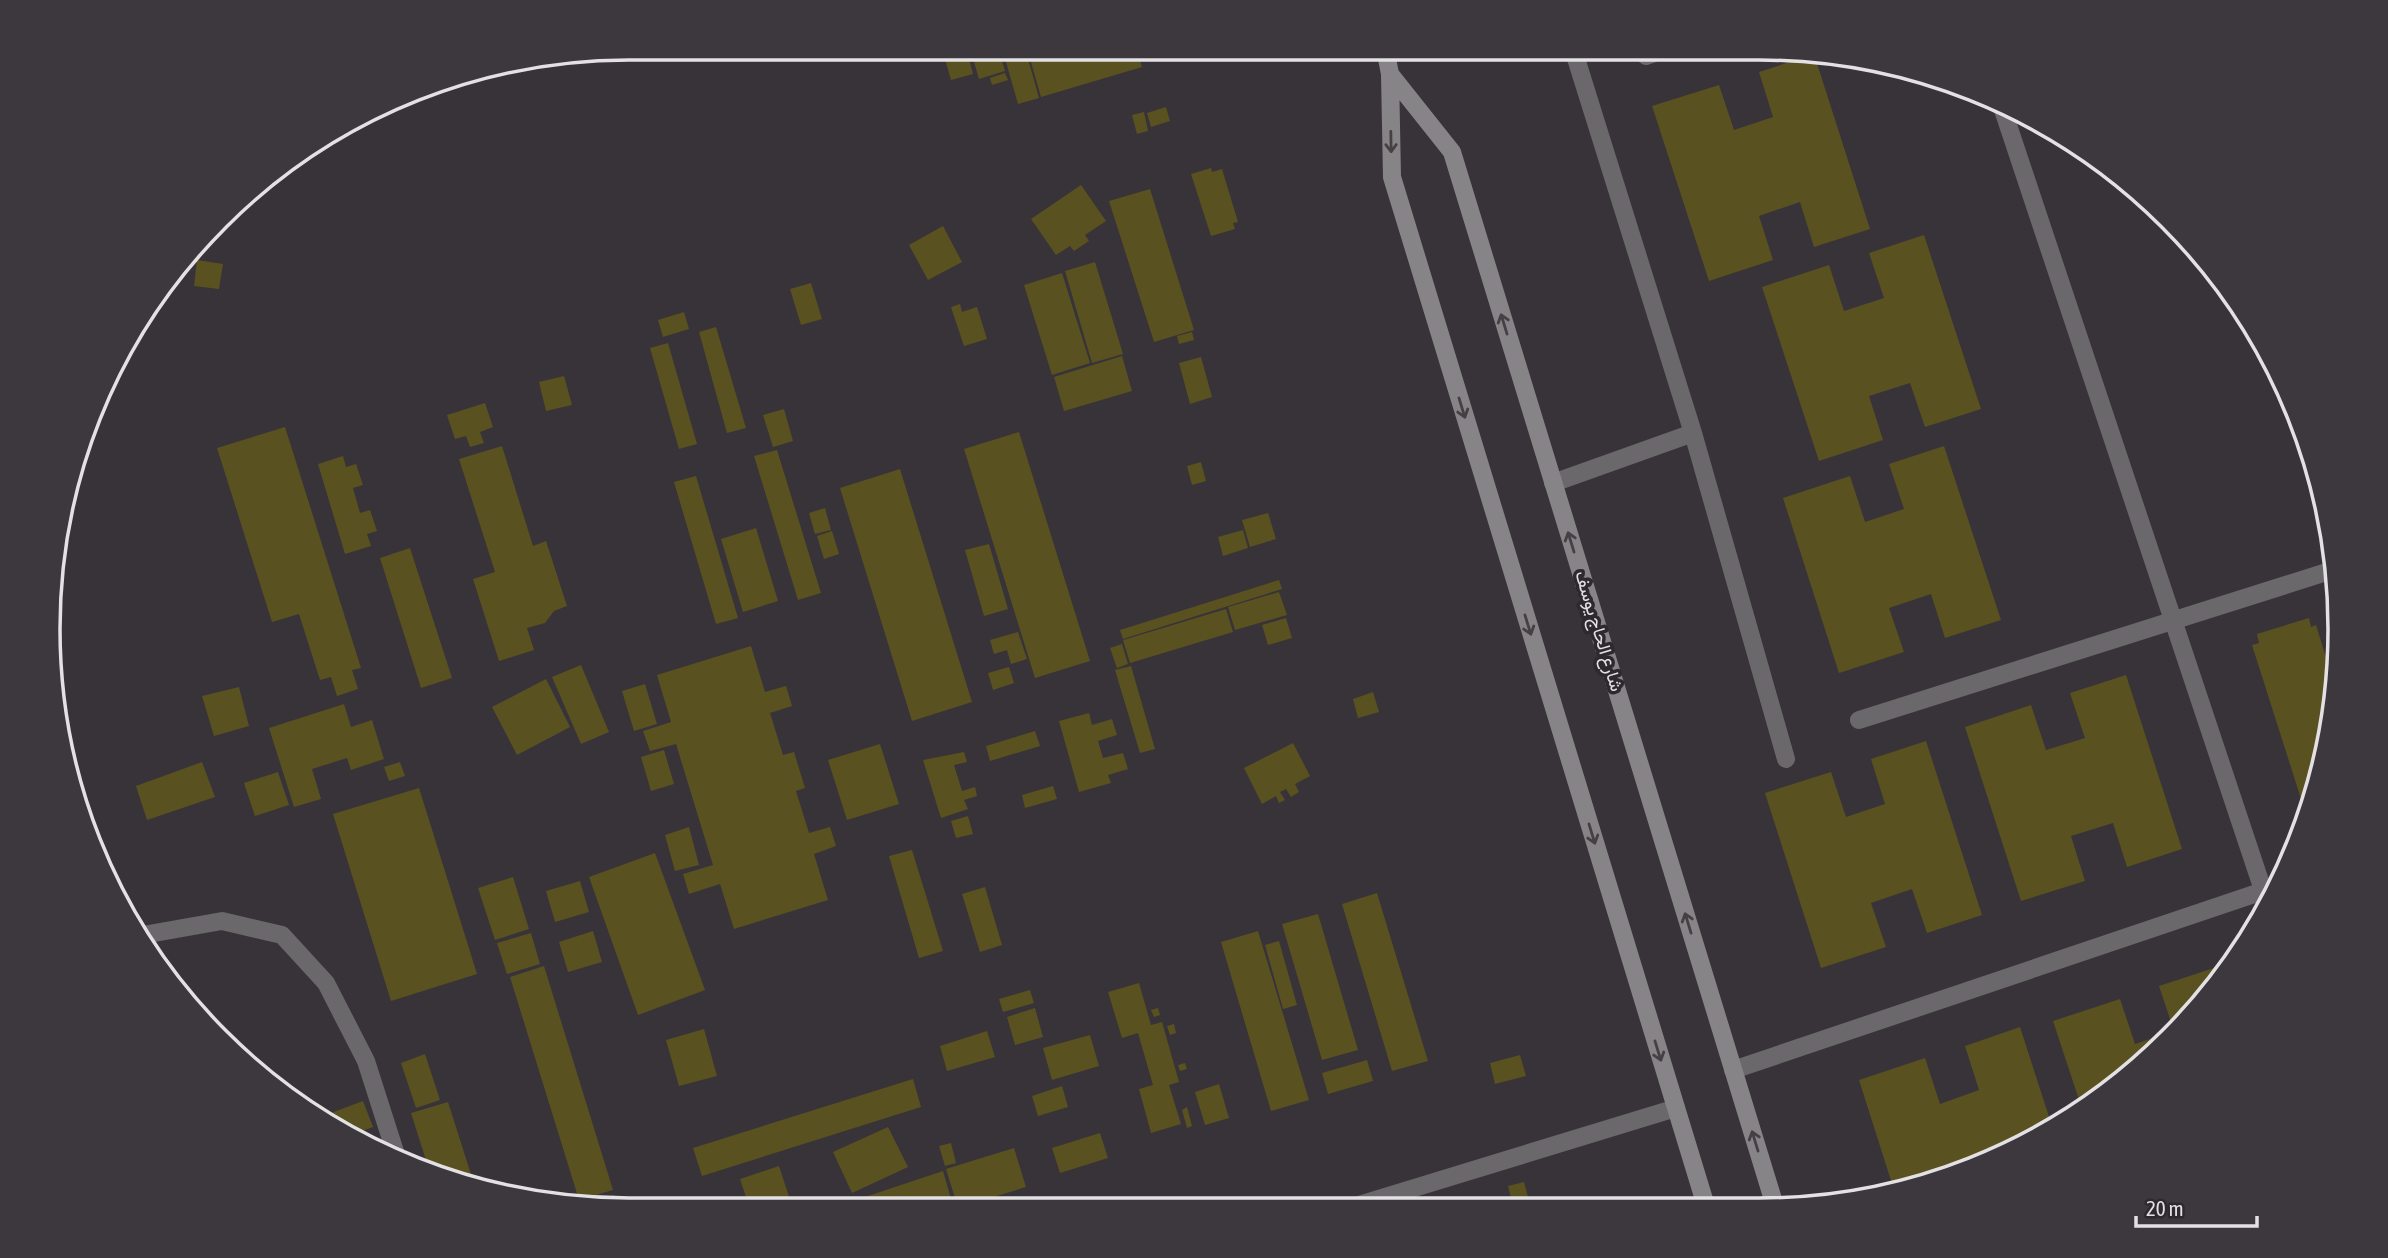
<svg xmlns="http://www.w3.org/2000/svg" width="2388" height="1258" viewBox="0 0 2388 1258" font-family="'Asap Condensed',Vazirmatn,sans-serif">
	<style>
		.building { fill: #595120 }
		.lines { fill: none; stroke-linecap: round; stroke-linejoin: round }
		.minor { stroke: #6a686a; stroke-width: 18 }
		.secondary { stroke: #878487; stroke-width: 18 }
		.oneway { stroke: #444044 }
		.labels { text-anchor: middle; stroke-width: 7; stroke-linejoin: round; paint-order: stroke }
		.street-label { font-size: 18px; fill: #e4e1e4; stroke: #2d292e }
		.rim { fill: none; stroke: #e4e1e4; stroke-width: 3.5 }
	</style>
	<rect width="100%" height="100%" fill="#383338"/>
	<path class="building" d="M949 48H966L973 74 951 80 942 49Z
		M970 48H998L1005 71 979 79Z
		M1002 48H1025L1039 98 1018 104Z
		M1027 48H1136L1142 67 1041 97Z
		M1814 54 1870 229 1814 247 1800 202 1759 216 1773 260 1709 281 1652 106 1719 85 1734 130 1773 117 1759 72Z
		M1005 73 1008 80 992 85 990 78Z
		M1166 107 1170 121 1151 127 1147 113Z
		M1144 112 1148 131 1137 134 1132 115Z
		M1211 168 1212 172 1222 169 1238 222 1233 223 1235 229 1211 236 1191 174Z
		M1081 185 1106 221 1085 235 1089 241 1074 251 1070 246 1056 255 1031 219Z
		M1150 189 1194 330 1154 342 1109 201Z
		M943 226 962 262 928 280 909 245Z
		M1924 235 1981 409 1925 427 1910 383 1869 396 1883 440 1819 461 1762 287 1829 265 1844 311 1884 298 1869 253Z
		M197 260 223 264 219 289 194 286Z
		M1095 262 1123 354 1092 363 1065 271Z
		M1062 273 1090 363 1052 375 1024 285Z
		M811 283 822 319 801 325 790 289Z
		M960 304 962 312 977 307 987 339 964 346 951 307Z
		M684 312 689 329 663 337 658 320Z
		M716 327 746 428 727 433 699 332Z
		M1192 332 1194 340 1179 344 1177 336Z
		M668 343 697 444 679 449 650 348Z
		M1122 356 1132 391 1064 411 1054 377Z
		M1201 357 1212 397 1190 404 1179 363Z
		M564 376 572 405 546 411 539 382Z
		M485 403 493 427 480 432 484 443 470 447 466 436 455 439 447 415Z
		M784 409 793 441 773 447 763 415Z
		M285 427 361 668 352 670 358 689 337 696 331 677 320 680 299 614 272 622 217 448Z
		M1019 432 1090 661 1035 678 964 449Z
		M502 446 533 546 546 541 567 606 554 611 545 623 527 628 534 650 499 661 473 579 495 572 459 459Z
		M1944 446 2001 620 1945 638 1931 594 1889 608 1904 652 1839 673 1783 498 1850 476 1865 522 1904 509 1889 464Z
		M777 450 821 593 798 600 754 456Z
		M343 456 346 467 356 464 363 485 353 488 360 513 370 510 377 531 367 534 371 546 345 554 318 464Z
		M1201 462 1206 481 1192 485 1187 466Z
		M900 469 972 702 912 721 840 488Z
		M696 476 738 618 716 624 674 482Z
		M825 508 831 530 815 534 809 513Z
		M1268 513 1276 539 1250 547 1242 520Z
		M756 528 778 601 743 612 721 539Z
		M1243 530 1248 548 1223 556 1218 537Z
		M832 531 839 554 824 559 817 536Z
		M989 544 1008 609 984 616 965 550Z
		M410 548 452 678 421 688 380 558Z
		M1279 580 1282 589 1123 639 1120 630Z
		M1279 592 1287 615 1235 630 1228 607Z
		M1226 609 1233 632 1130 663 1123 640Z
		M1286 618 1292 638 1268 645 1262 625Z
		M2309 618 2311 627 2316 625 2328 664 2339 660V667L2321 780 2311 806 2309 800 2302 802 2252 645 2259 643 2257 634Z
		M1018 632 1027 659 1011 664 1007 650 994 654 990 640Z
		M1122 644 1128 664 1117 668 1110 648Z
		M751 646 765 692 786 686 792 706 770 713 783 755 794 752 805 788 796 791 809 833 830 827 836 846 814 854 828 900 734 929 720 884 689 894 683 874 713 865 676 744 650 751 643 731 671 722 657 675Z
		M581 665 609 732 581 744 552 677Z
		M1131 666 1155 749 1140 753 1115 670Z
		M1009 667 1014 683 993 690 988 673Z
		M2126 675 2182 849 2127 867 2113 823 2071 836 2085 881 2021 901 1965 727 2031 705 2046 750 2085 738 2070 693Z
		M546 679 570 727 517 755 492 707Z
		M645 684 657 724 634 731 622 691Z
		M239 687 249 726 214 736 202 696Z
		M1373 692 1379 712 1358 718 1353 699Z
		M344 704 351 727 372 720 384 759 351 770 347 758 312 769 321 799 294 807 269 728Z
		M1089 713 1092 725 1112 719 1117 735 1098 741 1103 758 1123 753 1128 769 1108 775 1111 783 1079 792 1059 721Z
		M1035 731 1040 746 990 761 986 746Z
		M1926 741 1982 915 1927 933 1912 889 1871 903 1886 947 1821 968 1765 793 1831 772 1846 817 1885 804 1871 759Z
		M1293 743 1310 776 1295 784 1299 792 1291 797 1286 789 1280 792 1285 800 1279 803 1276 796 1262 804 1244 768Z
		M880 744 899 804 847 820 828 760Z
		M664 750 674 784 651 791 641 757Z
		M964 752 967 762 954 765 962 791 975 787 977 796 964 800 968 809 941 818 923 760Z
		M202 762 215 797 147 820 136 786Z
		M400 762 405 776 389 781 384 767Z
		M278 772 289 805 255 816 244 783Z
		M1053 786 1057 799 1025 808 1022 795Z
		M419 788 477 974 391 1001 333 814Z
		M968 816 973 834 956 838 951 821Z
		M689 827 699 865 675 871 665 835Z
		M912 850 943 951 919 958 889 856Z
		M655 853 705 990 638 1015 589 877Z
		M513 877 529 929 495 940 478 888Z
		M580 881 589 912 555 922 546 891Z
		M985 887 1002 945 980 952 962 894Z
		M1377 893 1428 1061 1392 1071 1342 904Z
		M1318 914 1358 1050 1322 1060 1282 924Z
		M593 931 602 962 568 972 559 942Z
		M1258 931 1309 1100 1271 1111 1221 942Z
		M531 933 540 964 507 974 497 943Z
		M1279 941 1297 1005 1283 1009 1265 945Z
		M544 966 613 1190 579 1200 510 977Z
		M2214 968 2218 980 2197 1012 2113 1091 2082 1109 2053 1021 2120 999 2135 1044 2174 1031 2159 986Z
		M1139 983 1151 1025 1162 1022 1179 1082 1169 1085 1181 1124 1151 1133 1139 1089 1153 1085 1138 1033 1122 1038 1108 992Z
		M1030 990 1034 1003 1003 1012 999 999Z
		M1035 1008 1043 1037 1015 1045 1007 1017Z
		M1158 1008 1160 1015 1154 1017 1151 1010Z
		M1174 1024 1176 1033 1170 1035 1167 1026Z
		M2020 1027 2052 1126 1981 1167 1894 1190 1859 1080 1925 1058 1940 1104 1979 1090 1965 1046Z
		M704 1029 717 1076 679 1086 666 1040Z
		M987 1031 995 1057 947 1071 940 1046Z
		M1090 1035 1099 1066 1052 1080 1043 1048Z
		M425 1054 440 1100 416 1108 401 1063Z
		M1520 1055 1526 1076 1495 1084 1490 1063Z
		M1367 1060 1373 1081 1328 1094 1322 1073Z
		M1185 1063 1187 1069 1180 1071 1178 1065Z
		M913 1079 921 1107 702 1176 693 1148Z
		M1219 1084 1229 1118 1205 1125 1195 1092Z
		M1062 1086 1068 1107 1038 1116 1032 1096Z
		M363 1101 373 1127 348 1136 337 1129 331 1113Z
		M448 1102 476 1190 430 1173 411 1113Z
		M1187 1107 1192 1126 1187 1128 1182 1110Z
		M888 1127 908 1167 852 1193 833 1152Z
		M1100 1133 1108 1158 1060 1173 1052 1148Z
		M951 1143 956 1163 945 1166 939 1146Z
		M1014 1148 1026 1187 958 1208 946 1169Z
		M779 1166 793 1209H750L740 1179Z
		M943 1171 951 1199 921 1209H829Z
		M1524 1182 1528 1197 1512 1202 1508 1186Z
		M614 1195 618 1209 581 1208 580 1205Z"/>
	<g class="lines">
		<path class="minor" d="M1574 52 1693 433 1786 759
			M1646 56 1669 48
			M2000 101 2268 905
			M1553 483 1693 433
			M1859 720 2336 569
			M143 935 222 921 282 935 326 983 366 1061 398 1161
			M1733 1070 2281 885
			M1352 1207 1676 1108"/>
		<path class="secondary" d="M1385 48 1390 74 1392 177 1706 1206
			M1390 74 1452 152 1775 1206"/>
	</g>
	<defs><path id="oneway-shaft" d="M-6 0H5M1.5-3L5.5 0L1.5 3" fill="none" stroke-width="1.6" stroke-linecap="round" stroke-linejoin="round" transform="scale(1.75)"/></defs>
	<g class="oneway">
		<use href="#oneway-shaft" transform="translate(1391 142) rotate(89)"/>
		<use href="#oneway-shaft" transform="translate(1504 324) rotate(-107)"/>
		<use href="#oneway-shaft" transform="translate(1462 408) rotate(73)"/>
		<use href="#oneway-shaft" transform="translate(1571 542) rotate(-107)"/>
		<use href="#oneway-shaft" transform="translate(1528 625) rotate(73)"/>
		<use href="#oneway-shaft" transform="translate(1592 834) rotate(73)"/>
		<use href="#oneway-shaft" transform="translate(1688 923) rotate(-107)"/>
		<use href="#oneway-shaft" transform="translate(1658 1051) rotate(73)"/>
		<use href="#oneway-shaft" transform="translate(1755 1141) rotate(-107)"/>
	</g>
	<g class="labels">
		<g class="street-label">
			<text transform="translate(1599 631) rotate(73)" y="6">شارع الحاج يوسف</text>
		</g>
	</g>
	<path d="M0 0H2388V1258H0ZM629 60H1759A569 569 0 0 1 2328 629V629A569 569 0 0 1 1759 1198H629A569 569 0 0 1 60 629V629A569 569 0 0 1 629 60Z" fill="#3c383d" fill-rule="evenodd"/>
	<path class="rim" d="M629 60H1759A569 569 0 0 1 2328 629V629A569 569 0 0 1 1759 1198H629A569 569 0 0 1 60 629V629A569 569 0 0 1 629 60Z"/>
	<path d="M2136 1216v10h121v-10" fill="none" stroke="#e4e1e4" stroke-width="3.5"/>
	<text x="2146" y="1216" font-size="21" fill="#e4e1e4" stroke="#2d292e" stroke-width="5" paint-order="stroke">20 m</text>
</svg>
